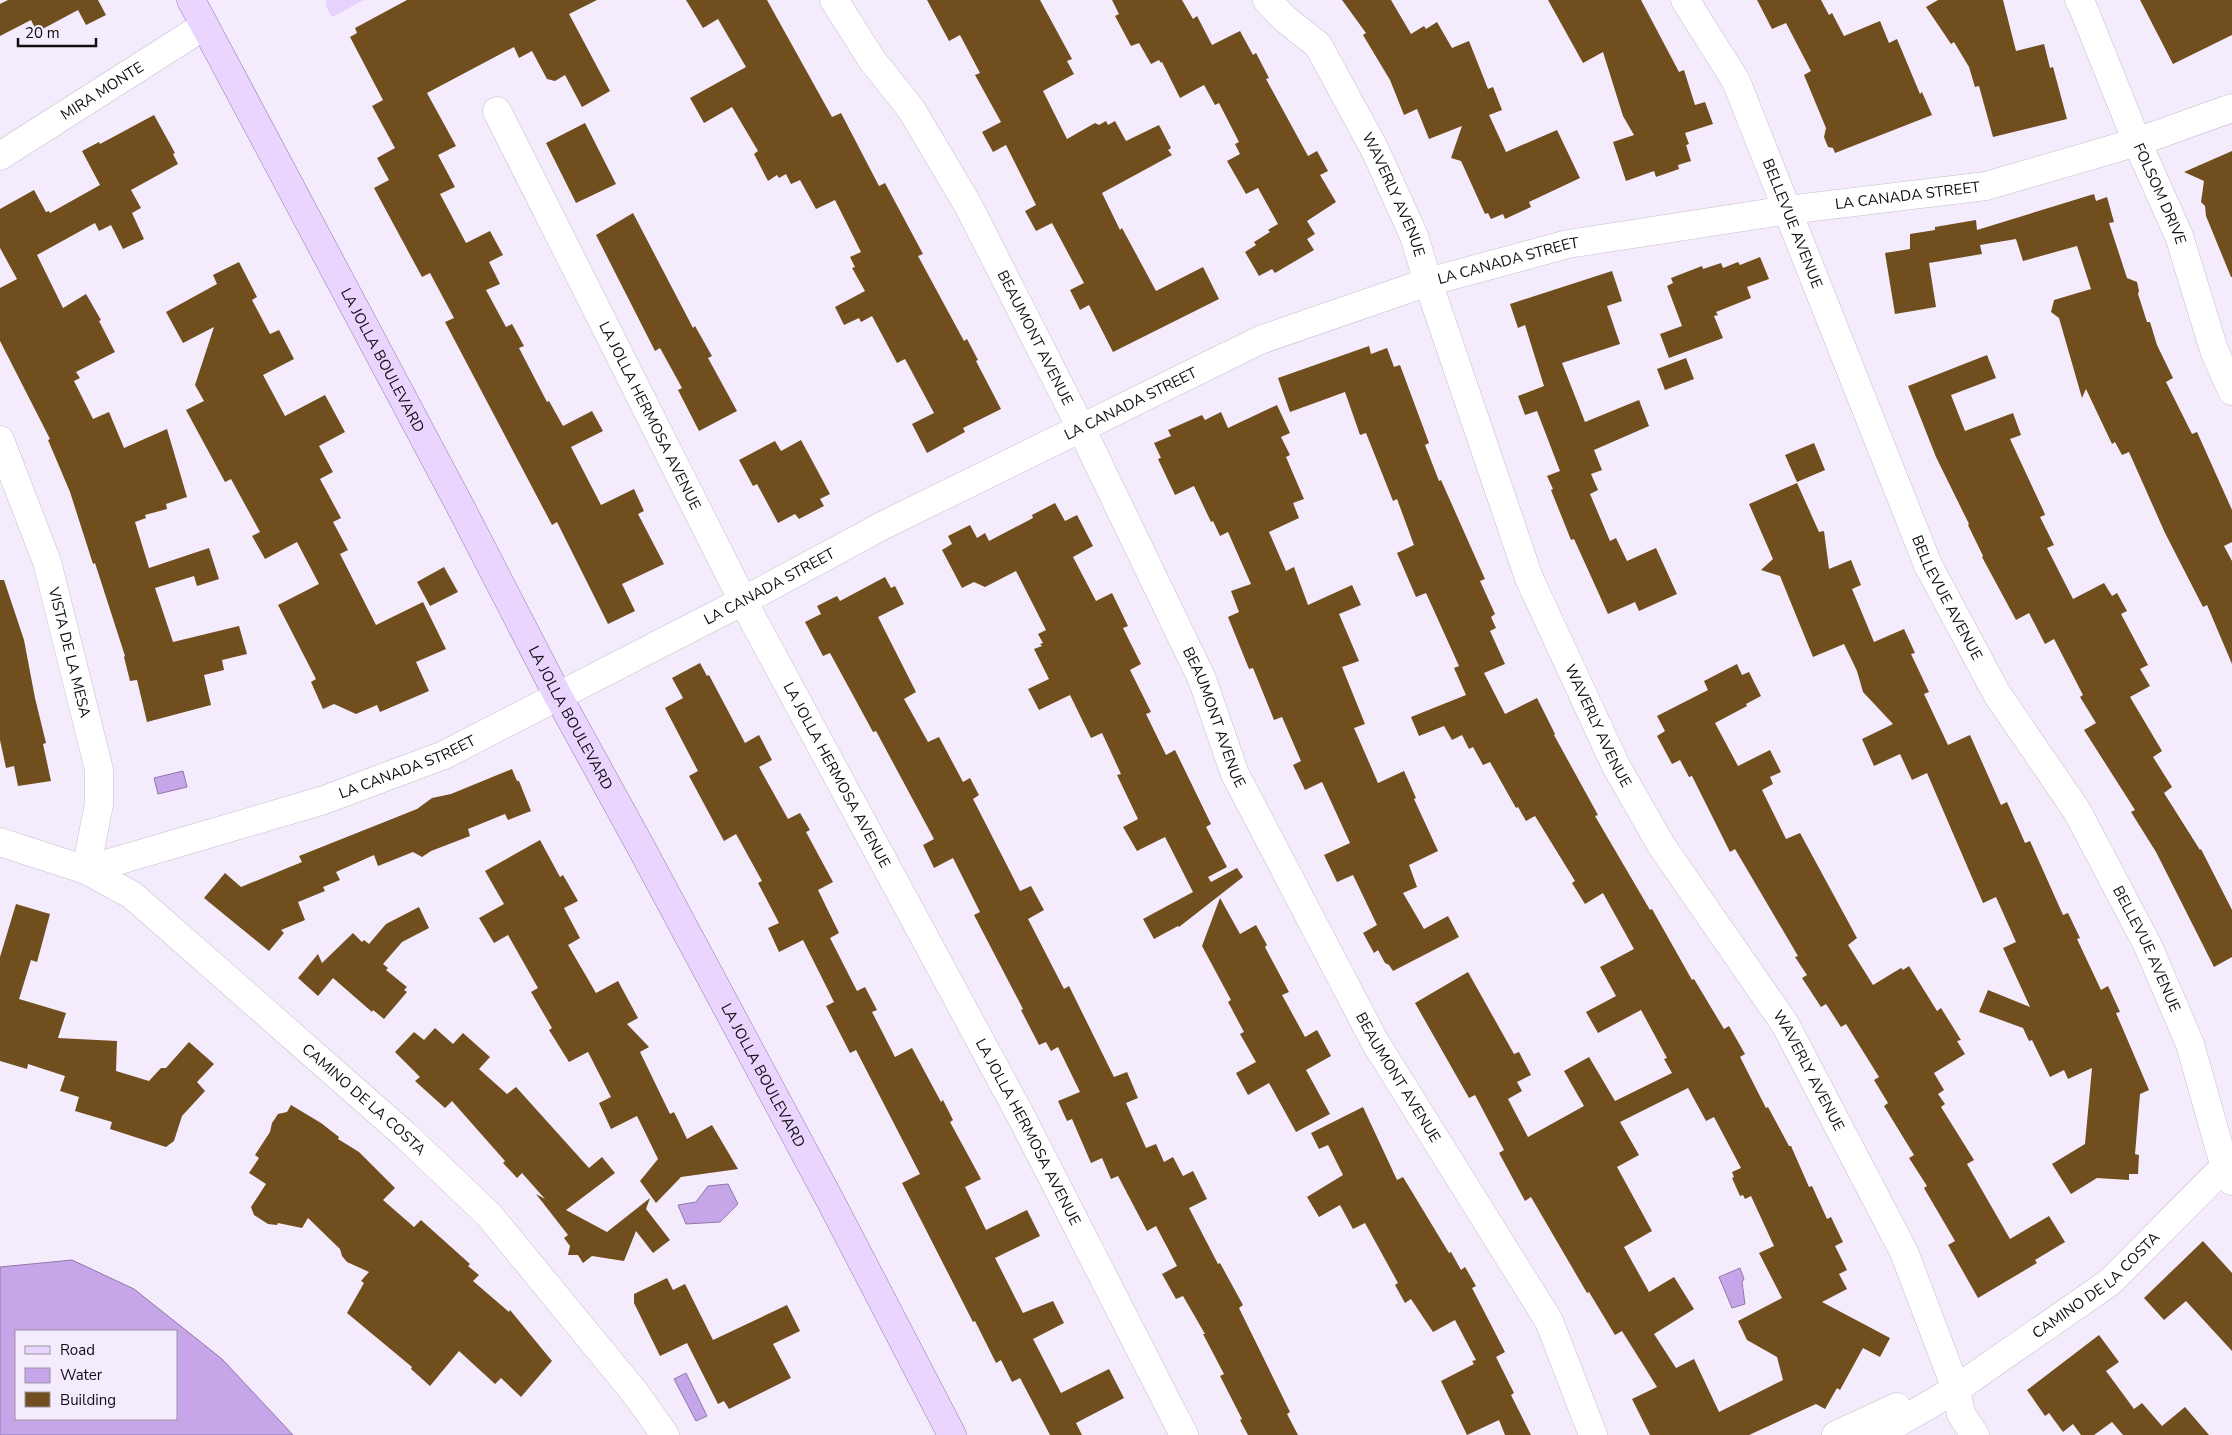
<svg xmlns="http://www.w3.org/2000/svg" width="2232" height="1435" viewBox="0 0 2232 1435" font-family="'Nunito Sans',sans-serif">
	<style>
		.green { fill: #e6d2fd }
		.water { fill: #c6a5e8; stroke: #8f77a8; fill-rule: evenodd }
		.building { fill: #714e1d; fill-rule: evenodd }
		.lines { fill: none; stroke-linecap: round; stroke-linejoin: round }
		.minor-casing { stroke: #c4bdcd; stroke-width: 29 }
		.major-casing { stroke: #947dac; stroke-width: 29 }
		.minor { stroke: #fff; stroke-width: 28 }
		.major { stroke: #e9d5fe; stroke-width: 28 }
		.labels { text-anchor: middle; stroke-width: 5; stroke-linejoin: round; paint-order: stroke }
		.street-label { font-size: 15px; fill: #100d13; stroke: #f4ecfd }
	</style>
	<rect width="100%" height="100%" fill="#f4ecfd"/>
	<path class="green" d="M326 0H364L332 17 326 6Z"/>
	<path class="water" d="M183 771 187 787 158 794 154 778Z
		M728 1184 738 1204 720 1222 686 1224 678 1205 696 1202 708 1186Z
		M72 1260 134 1289 222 1359 293 1435H0V1267ZM16 1331H176V1419H16Z
		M1740 1268 1744 1279 1742 1282 1745 1304 1732 1308 1719 1277Z
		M686 1373 707 1416 696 1421 674 1379Z"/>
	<path class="building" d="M8 0H98L106 15 86 25 78 10 37 32 31 20 0 36V4Z
		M407 0H597L569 14 610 91 582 107 565 75 555 81 547 79 532 51 519 58 514 47 427 93 456 146 438 155 455 187 440 194 466 243 490 231 503 255 489 262 500 284 486 290 506 327 512 324 524 346 519 348 547 402 549 401 563 426 592 411 603 431 571 447 601 505 634 489 644 511 638 514 664 564 622 584 635 611 608 624 557 522 552 525 445 322 454 318 430 273 422 277 374 188 389 180 377 158 395 148 372 106 383 100 350 37 357 33 355 28Z
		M686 0H767L832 117 841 113 879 186 885 183 923 254 918 256 964 341 967 339 978 360 976 361 1001 409 963 428 965 432 927 453 912 424 934 413 905 359 897 363 872 316 861 322 859 318 844 325 835 307 865 291 852 268 855 267 850 257 861 252 835 200 816 209 800 180 791 184 786 174 779 178 777 175 768 181 754 154 758 151 732 107 704 123 690 98 746 67 718 19 703 28Z
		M927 0H1040L1072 59 1067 61 1074 74 1043 91 1067 139 1095 123 1099 125 1106 121 1108 125 1115 121 1126 141 1159 125 1171 148 1168 150 1172 155 1102 193 1120 230 1122 228 1156 291 1203 267 1219 299 1113 352 1089 305 1080 310 1070 290 1084 283 1052 223 1036 231 1025 211 1036 205 1006 145 993 152 982 132 1001 122 975 75 980 73 960 35 949 41Z
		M1112 0H1182L1193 19 1197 16 1212 45 1240 31 1253 55 1256 53 1269 78 1266 79 1308 156 1317 151 1328 171 1320 175 1336 202 1307 221 1315 234 1307 239 1314 250 1275 273 1272 269 1259 276 1245 252 1256 245 1254 242 1270 232 1268 230 1278 224 1258 188 1246 194 1227 161 1240 154 1235 144 1239 142 1219 103 1215 105 1204 85 1180 98 1162 62 1161 63 1159 60 1151 64 1139 43 1131 46 1115 16 1119 14Z
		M1342 0H1391L1411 34 1424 26 1426 29 1437 22 1452 48 1469 41 1488 89 1493 87 1502 110 1489 115 1506 152 1557 130 1580 178 1529 202 1531 207 1505 219 1503 214 1491 219 1488 213 1485 214 1461 161 1451 158 1462 126 1429 139 1417 109 1404 115 1390 80 1363 35 1366 33Z
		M1548 0H1641L1679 72 1684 70 1695 105 1705 102 1713 124 1685 133 1689 144 1686 145 1691 161 1678 165 1679 169 1656 177 1654 171 1626 181 1613 142 1634 135 1623 116 1603 52 1583 63Z
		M1757 0H1821L1829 15 1832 13 1844 36 1880 21 1889 43 1897 39 1920 94 1922 92 1932 115 1835 153 1833 148 1828 147 1824 137 1826 128 1804 75 1811 71 1786 23 1772 29Z
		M1938 0H2003L2016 51 2044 44 2050 68 2053 67 2067 119 1993 137 1979 86 1975 87 1969 67 1954 42 1951 44 1926 7Z
		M2140 0H2232V35L2173 64Z
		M154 115 175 153 173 154 178 164 131 190 141 208 132 213 144 239 123 249 111 225 99 231 95 223 37 255 63 308 86 294 101 320 99 321 115 352 76 372 80 378 74 381 93 419 109 412 124 448 167 429 187 497 166 504 167 509 145 515 146 518 135 522 149 568 209 548 219 579 197 586 194 576 155 588 173 642 239 626 247 654 222 660 224 670 204 675 211 705 147 722 137 680 130 681 124 657 125 656 95 563 93 564 70 492 48 440 50 439 0 341V288L17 279 0 248V209L34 190 46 212 49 211 50 213 100 185 82 151 99 142 100 144Z
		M585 123 616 184 576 203 546 143Z
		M2232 151V277H2231L2206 216 2205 206 2201 202 2204 181 2184 172Z
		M2094 194 2096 201 2107 197 2114 222 2109 223 2127 278 2137 282 2139 291 2138 294 2147 322H2150L2157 345 2173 378 2166 382 2192 434 2197 432 2232 510V542L2224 546 2232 561V664L2207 605 2203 607 2165 533 2129 452 2122 455 2115 442 2112 444 2086 389 2082 398 2059 318 2051 312 2054 300 2091 289 2077 246 2023 261 2016 239 1980 245 1982 254 1929 263 1936 307 1895 314 1885 253 1910 249V234L1935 230V227L1976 220 1977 230Z
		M633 213 693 328 695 326 712 356 708 358 737 411 699 431 678 390 682 388 660 348 655 351 596 235Z
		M1760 257 1769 279 1747 287 1751 298 1716 312 1718 315 1714 316 1723 338 1669 358 1660 334 1682 326 1667 286 1673 283 1671 278 1702 266 1703 269 1721 263 1723 268 1738 262 1740 265Z
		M239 262 257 297 252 300 270 334 279 330 294 359 263 375 285 416 325 395 345 432 319 446 333 472 320 479 341 518 333 522 348 550 340 554 376 625 423 602 446 649 416 662 429 691 380 712 377 705 356 714 334 704 323 709 311 682 316 679 278 605 319 584 297 542 265 559 252 536 260 532 231 479 225 482 186 410 204 401 195 385 214 327 183 343 166 312 217 284 213 275Z
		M1612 271 1622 301 1607 306 1620 344 1562 363 1585 422 1639 400 1649 426 1594 450 1602 470 1591 474 1598 490 1590 494 1610 541 1616 538 1627 561 1656 548 1677 594 1639 611 1635 602 1608 614 1574 539 1571 540 1551 490 1553 489 1547 476 1560 471 1537 411 1525 415 1518 396 1544 386 1525 325 1518 328 1510 304Z
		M1369 346 1371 354 1387 348 1394 367 1400 365 1429 443 1425 445 1439 481 1441 480 1485 579 1480 581 1495 614 1491 617 1496 628 1490 631 1505 664 1484 673 1505 714 1537 698 1555 734 1554 735 1598 815 1595 816 1650 910 1652 909 1692 980 1694 979 1724 1029 1729 1026 1745 1054 1740 1057 1766 1108 1768 1107 1789 1146H1791L1809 1187 1812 1186 1827 1219 1831 1217 1843 1242 1835 1246 1847 1270 1839 1274 1847 1289 1822 1302 1890 1338 1880 1357 1863 1348 1840 1390 1837 1388 1825 1409 1816 1404 1749 1435H1650L1632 1399 1657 1387 1622 1331 1615 1335 1589 1292 1587 1293 1531 1197 1525 1201 1499 1153 1504 1150 1475 1095 1469 1098 1415 1003 1468 972 1514 1054 1519 1052 1531 1075 1517 1082 1522 1091 1508 1099 1528 1137 1584 1106 1564 1071 1589 1057 1615 1101 1672 1073 1664 1059 1667 1058 1641 1010 1598 1033 1586 1012 1616 996 1600 967 1634 949 1603 893 1585 904 1572 883 1575 881 1535 816 1526 821 1518 807 1516 808 1490 762 1483 765 1473 747 1469 749 1462 735 1452 740 1444 726 1419 736 1411 717 1466 695 1454 668 1459 666 1426 593 1416 597 1397 553 1414 545 1397 499 1393 501 1366 433 1360 435 1345 392 1290 412 1278 378ZM1688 1088 1706 1121 1714 1117 1741 1168 1732 1172 1734 1177 1732 1178 1740 1196 1743 1195 1745 1199 1751 1196 1774 1246 1759 1253 1782 1298 1738 1321 1747 1340 1777 1357 1783 1380 1719 1412 1694 1359 1676 1368 1654 1334 1694 1309 1674 1277 1649 1292 1624 1247 1652 1231 1617 1167 1639 1155 1620 1122Z
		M1987 355 1996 378 1951 395 1965 431 2013 413 2021 435 2010 439 2044 512 2045 515 2040 517 2054 545 2047 548 2073 599 2104 583 2112 596 2117 593 2127 611 2121 614 2148 665 2140 669 2150 686 2130 697 2162 751 2153 757 2172 787 2164 793 2200 850 2201 849 2232 910V957L2214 967 2156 852 2131 812 2135 810 2084 730 2096 723 2080 697 2083 695 2054 639 2045 644 2029 613 2016 620 1982 557 1983 556 1968 525 1969 524 1936 457 1908 386Z
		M1686 358 1694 379 1665 390 1657 369Z
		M1277 405 1290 433 1281 437 1290 455 1286 457 1304 499 1293 503 1299 518 1269 532 1286 571 1294 567 1308 605 1352 585 1361 605 1339 614 1359 661 1342 667 1365 724 1354 728 1378 783 1404 771 1416 798 1414 799 1438 851 1409 865 1417 887 1403 893 1424 929 1448 916 1459 937 1393 971 1389 965 1385 963 1378 950 1374 953 1363 933 1377 925 1353 875 1337 882 1324 855 1350 843 1322 782 1305 790 1293 765 1301 761 1282 717 1274 720 1253 668 1249 669 1228 617 1239 612 1231 591 1251 584 1228 532 1220 536 1213 521 1211 522 1194 486 1175 495 1158 459 1161 458 1154 443 1171 436 1168 430 1202 415 1205 420 1221 412 1228 428Z
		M801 440 830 494 820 499 824 506 799 519 795 514 778 523 757 484 753 486 739 460 775 441 781 451Z
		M1814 443 1825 470 1797 482 1785 455Z
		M1797 483 1819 532 1824 531 1829 569 1851 560 1861 585 1852 589 1874 642 1904 629 1915 653 1911 654 1929 692 1924 694 1948 745 1970 735 2001 805 2007 802 2025 843 2030 841 2063 915 2068 913 2080 938 2077 939 2101 990 2108 986 2120 1012 2116 1013 2149 1090 2140 1094 2135 1154 2139 1155 2138 1174H2129V1180L2097 1178 2071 1194 2052 1164 2085 1144 2092 1068 2068 1079 2064 1070 2050 1077 2032 1040 2029 1041 2023 1028 1979 1012 1988 990 2030 1007 2003 948 2016 942 1996 897 1983 903 1927 773 1912 780 1900 754 1874 766 1862 739 1893 724 1863 692 1857 671 1844 644 1813 657 1780 576 1761 570 1773 559 1749 504Z
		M1055 503 1065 521 1077 515 1093 546 1073 557 1096 601 1112 593 1128 626 1123 628 1141 664 1130 670 1151 712 1146 714 1166 755 1175 750 1211 824 1206 827 1227 867 1208 877 1211 882 1237 868 1243 877 1179 927 1178 926 1154 939 1143 919 1193 892 1165 837 1137 851 1123 827 1138 819 1117 775 1121 774 1102 733 1091 738 1070 695 1039 710 1028 689 1049 679 1034 649 1042 646 1040 644 1043 643 1038 634 1046 630 1016 571 985 587 974 582 962 588 942 550 952 544 948 536 970 525 977 538 985 533 989 541 1033 518 1032 515Z
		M444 567 458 592 430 606 417 582Z
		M885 577 891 588 895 586 904 604 878 617 916 692 904 699 928 742 939 737 963 782 970 778 979 795 973 799 1020 891 1031 886 1044 910 1028 919 1064 989 1069 986 1114 1077 1127 1072 1138 1098 1126 1103 1146 1148 1156 1144 1164 1162 1173 1157 1183 1176 1193 1171 1207 1199 1189 1208 1218 1264 1220 1263 1243 1305 1239 1308 1290 1412 1287 1414 1298 1435H1248L1240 1420 1242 1419 1220 1376 1224 1374 1203 1334H1205L1183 1296 1176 1299 1162 1274 1177 1266 1156 1226 1147 1231 1118 1176 1111 1179 1102 1158 1091 1163 1072 1119 1067 1121 1058 1101 1080 1092 1058 1047 1051 1051 1046 1042 1039 1045 1021 1010 1023 1009 974 915 980 912 953 858 934 868 923 845 934 839 876 731 873 732 830 653 823 656 805 622 821 614 817 606 837 596 840 601Z
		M0 580H4L24 640 35 698 46 743 43 744 51 781 18 786 14 766 6 768 0 740Z
		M700 663 707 676 709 675 745 743 759 735 772 760 759 767 788 819 800 813 810 830 806 832 833 882 818 890 839 933 830 938 857 991 865 987 877 1010 872 1012 895 1057 912 1048 941 1102 943 1100 953 1120 950 1122 981 1179 965 1187 986 1230 1027 1210 1040 1236 995 1258 1023 1313 1053 1301 1064 1323 1033 1339 1061 1393 1109 1369 1124 1398 1076 1423 1082 1435H1050L1020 1378 1012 1382 1001 1360 996 1363 975 1321 973 1322 902 1183 920 1174 856 1050 850 1053 826 1006 834 1002 803 940 779 952 768 928 779 923 758 883 762 881 736 834 724 841 689 776 698 771 665 708 683 698 672 678Z
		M1737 664 1742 675 1749 672 1761 696 1746 704 1747 706 1715 723 1738 766 1770 750 1781 772 1770 777 1773 784 1762 790 1786 839 1800 833 1857 938 1848 945 1873 985 1901 968 1903 970 1909 966 1937 1011 1941 1008 1961 1040 1957 1041 1965 1054 1934 1073 1944 1090 1938 1094 1945 1104 1941 1107 1974 1160 1967 1164 2010 1239 2049 1216 2065 1242 2035 1260 2037 1263 1978 1298 1948 1245 1955 1241 1924 1188 1927 1186 1909 1158 1914 1155 1884 1106 1888 1103 1874 1080 1879 1077 1846 1024 1841 1027 1826 1004 1821 1007 1802 978 1807 975 1795 957 1798 956 1735 849 1730 852 1692 776 1689 777 1680 760 1672 764 1657 736 1665 731 1657 716 1708 690 1704 681Z
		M512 769 517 781H519L531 811 508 820 505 814 468 829 470 836 431 851 422 857 413 852 378 866 374 855 336 872 340 880 323 887 325 891 298 902 305 920 281 930 284 933 269 951 204 898 225 873 241 887 302 862 299 856 417 809 432 798 451 794Z
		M540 840 560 877 563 875 578 901 564 908 580 938 568 945 596 993 618 981 638 1018 627 1024 649 1047 640 1052 670 1114 674 1112 687 1139 712 1125 738 1169 681 1177 656 1203 640 1181 658 1159 637 1116 611 1129 599 1103 611 1097 588 1052 569 1062 549 1030 552 1028 531 992 538 988 508 935 494 943 479 918 504 904 485 871Z
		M1220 898 1240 934 1256 925 1267 945 1265 947 1289 992 1282 995 1305 1037 1317 1030 1331 1056 1306 1070 1330 1114 1296 1132 1269 1083 1248 1095 1237 1075 1236 1073 1256 1062 1240 1034 1244 1032 1228 1002 1231 1000 1202 946Z
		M16 904 50 914 37 962 31 960 19 999 66 1013 58 1038 117 1041 116 1071 149 1081 161 1068H166L189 1042 214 1064 197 1082 205 1091 182 1116 174 1141 166 1147 110 1129 112 1122 75 1111 79 1097 60 1091 65 1076 28 1064 27 1069 0 1061V957Z
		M419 907 429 928 402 942 383 964 388 968 386 970 407 987 404 990 407 992 384 1019 373 1010 372 1012 333 978 318 996 298 978 318 954 322 963 353 933 362 942 364 940 369 944 386 924Z
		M435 1028 453 1044 463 1033 490 1057 479 1069 507 1094 516 1087 589 1168 602 1157 615 1173 566 1210 607 1232 650 1198 646 1209 670 1240 653 1253 636 1231 624 1261 592 1256 583 1263 578 1255H568L570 1246 564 1238 568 1235 536 1194 545 1199 522 1173 517 1178 503 1163 505 1161 452 1101 445 1108 415 1081 420 1077 395 1052 414 1032 424 1040Z
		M291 1105 321 1123 339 1137 338 1139 359 1152 395 1188 383 1200 414 1227 421 1220 470 1264 468 1266 479 1275 473 1281 509 1312 510 1310 552 1361 521 1397 501 1378 495 1384 459 1351 430 1386 411 1369 412 1367 347 1313 364 1283 361 1281 369 1272 347 1262 342 1256 340 1249 308 1218 302 1228 278 1223 277 1225 268 1224 254 1215 251 1207 266 1184 249 1173 259 1158 255 1155 270 1132 272 1123 278 1114 287 1112Z
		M1363 1107 1397 1180 1403 1177 1449 1253 1451 1252 1461 1270 1465 1267 1476 1286 1472 1288 1505 1352 1496 1357 1514 1393 1511 1395 1531 1435H1505L1499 1420 1467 1435 1441 1381 1474 1364 1472 1361 1476 1360 1455 1320 1433 1332 1411 1299 1405 1303 1395 1285 1398 1283 1365 1223 1353 1229 1340 1205 1319 1217 1307 1197 1343 1175 1328 1145 1319 1149 1311 1133Z
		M2203 1241 2232 1273V1351L2186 1301 2164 1320 2144 1298Z
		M667 1278 673 1290 685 1284 713 1340 787 1305 800 1331 773 1344 791 1378 729 1409 724 1401 718 1404 687 1343 660 1356 634 1303V1294Z
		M2099 1335 2119 1362 2106 1371 2134 1409 2142 1403 2162 1426 2185 1407 2209 1435H2123L2112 1422 2094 1435H2081L2073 1424 2063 1432 2049 1413 2045 1416 2027 1390Z"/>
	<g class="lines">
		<defs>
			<g id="minor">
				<path id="s1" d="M834 0 872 60 911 109 968 205 1081 428 1202 679 1235 774 1375 1042 1549 1321 1593 1435"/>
				<path id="s2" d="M1267 0 1285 19 1318 45 1375 150 1414 236 1428 282 1529 578 1615 764 1661 845 1785 1024 1904 1252 1956 1389 1961 1414 1975 1435"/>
				<path id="s3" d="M1685 0 1736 81 1928 565 1997 694 2077 811 2148 946 2190 1044 2225 1168 2232 1181"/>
				<path id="s4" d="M2079 0 2082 5 2137 142 2179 236 2214 350 2232 391"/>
				<path id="s5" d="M497 111 743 601 1023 1120 1184 1435"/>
				<path id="s6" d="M0 156 204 26"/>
				<path id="s7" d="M0 440 47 562 99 770V804L86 870 324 800 444 755 743 601 882 526 1260 340 1428 282 1568 244 1788 210 1986 186 2137 142 2232 108"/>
				<path id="s8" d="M0 842 86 870 132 895 404 1134 489 1215 636 1394 665 1435"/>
				<path d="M1836 1435 1897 1407"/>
				<path id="s9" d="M1877 1435 1956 1389 2110 1282 2232 1159"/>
			</g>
			<g id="major">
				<path id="s10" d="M191 0 459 504 558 696 642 849 831 1202 952 1435"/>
			</g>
		</defs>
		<use href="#minor" class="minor-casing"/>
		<use href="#major" class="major-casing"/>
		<use href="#minor" class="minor"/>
		<use href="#major" class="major"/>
	</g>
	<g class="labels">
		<g class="street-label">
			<text dy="5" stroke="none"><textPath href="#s6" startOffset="121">MIRA MONTE</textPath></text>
			<text dy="5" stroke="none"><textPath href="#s4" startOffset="210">FOLSOM DRIVE</textPath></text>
			<text dy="5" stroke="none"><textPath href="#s7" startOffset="2404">LA CANADA STREET</textPath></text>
			<text dy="5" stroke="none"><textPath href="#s2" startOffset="236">WAVERLY AVENUE</textPath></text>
			<text dy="5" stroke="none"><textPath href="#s3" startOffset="249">BELLEVUE AVENUE</textPath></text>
			<text dy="5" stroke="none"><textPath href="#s7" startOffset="1999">LA CANADA STREET</textPath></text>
			<text dy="5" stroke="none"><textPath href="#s1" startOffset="394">BEAUMONT AVENUE</textPath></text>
			<text dy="5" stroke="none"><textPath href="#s10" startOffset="408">LA JOLLA BOULEVARD</textPath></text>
			<text dy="5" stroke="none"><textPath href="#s7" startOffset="1594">LA CANADA STREET</textPath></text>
			<text dy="5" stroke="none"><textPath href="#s5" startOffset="341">LA JOLLA HERMOSA AVENUE</textPath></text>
			<text dy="5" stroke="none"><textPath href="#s7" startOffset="1189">LA CANADA STREET</textPath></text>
			<text dy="5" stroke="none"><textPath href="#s3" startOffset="654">BELLEVUE AVENUE</textPath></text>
			<text dy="5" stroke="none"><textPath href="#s7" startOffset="224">VISTA DE LA MESA</textPath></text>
			<text dy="5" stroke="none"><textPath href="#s1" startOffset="814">BEAUMONT AVENUE</textPath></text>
			<text dy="5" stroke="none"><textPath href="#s10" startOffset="812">LA JOLLA BOULEVARD</textPath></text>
			<text dy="5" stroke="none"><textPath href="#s2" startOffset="806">WAVERLY AVENUE</textPath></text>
			<text dy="5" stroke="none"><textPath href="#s7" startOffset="784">LA CANADA STREET</textPath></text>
			<text dy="5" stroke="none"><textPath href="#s5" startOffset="746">LA JOLLA HERMOSA AVENUE</textPath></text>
			<text dy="5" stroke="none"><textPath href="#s3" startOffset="1059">BELLEVUE AVENUE</textPath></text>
			<text dy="5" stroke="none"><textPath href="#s2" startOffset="1211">WAVERLY AVENUE</textPath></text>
			<text dy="5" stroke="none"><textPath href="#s10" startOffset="1218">LA JOLLA BOULEVARD</textPath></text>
			<text dy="5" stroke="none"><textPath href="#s1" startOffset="1219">BEAUMONT AVENUE</textPath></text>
			<text dy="5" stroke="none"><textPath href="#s8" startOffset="452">CAMINO DE LA COSTA</textPath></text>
			<text dy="5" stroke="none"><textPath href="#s5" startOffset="1151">LA JOLLA HERMOSA AVENUE</textPath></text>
			<text dy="5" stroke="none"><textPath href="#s9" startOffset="266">CAMINO DE LA COSTA</textPath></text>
		</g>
	</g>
	<rect x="15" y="1330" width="162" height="90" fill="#f4ecfd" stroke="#99939f"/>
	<rect x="25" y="1346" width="25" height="8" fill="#e9d5fe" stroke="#99939f"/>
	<text x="60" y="1355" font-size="15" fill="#100d13">Road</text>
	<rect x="25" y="1368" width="25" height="15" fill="#c6a5e8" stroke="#99939f"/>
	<text x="60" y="1380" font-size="15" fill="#100d13">Water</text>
	<rect x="25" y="1392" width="25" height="15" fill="#714e1d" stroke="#99939f"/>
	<text x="60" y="1405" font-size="15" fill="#100d13">Building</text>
	<path d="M18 38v8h78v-8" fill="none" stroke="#100d13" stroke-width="2.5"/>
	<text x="25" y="38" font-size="15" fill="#100d13" stroke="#f4ecfd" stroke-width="4" paint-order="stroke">20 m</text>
</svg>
